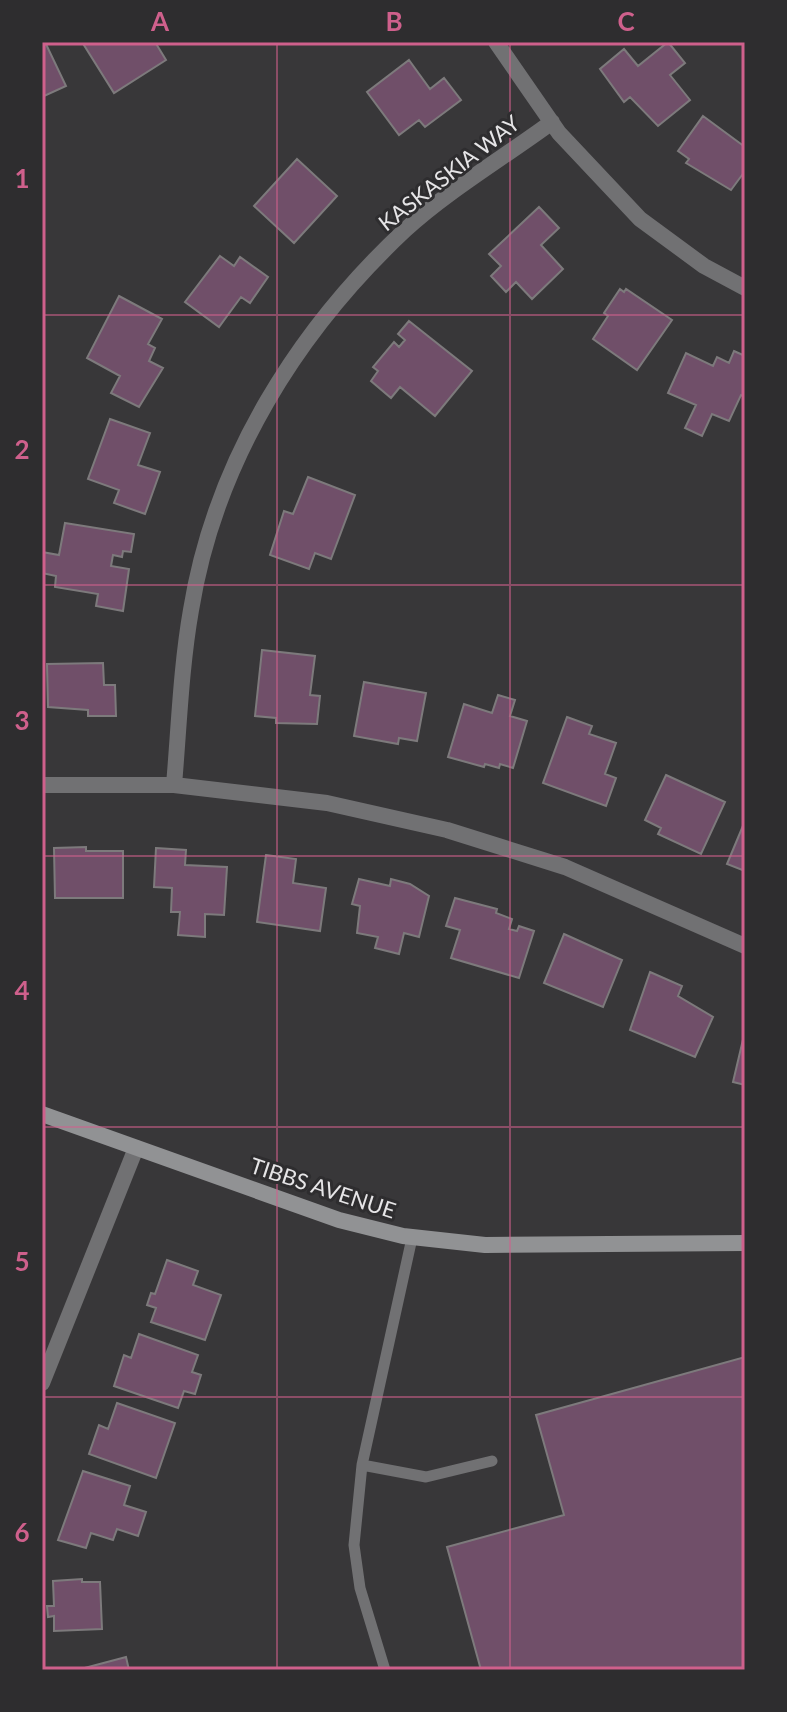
<svg xmlns="http://www.w3.org/2000/svg" width="787" height="1712" viewBox="0 0 787 1712" font-family="Lato,sans-serif">
	<style>
		.building { fill: #704f69; stroke: #7d7a7c; stroke-width: 2 }
		.lines { fill: none; stroke-linecap: round; stroke-linejoin: round }
		.lane { stroke: #717173; stroke-width: 11 }
		.street { stroke: #717173; stroke-width: 16 }
		.secondary { stroke: #919294; stroke-width: 16 }
		.grid { fill: none; stroke: #cf608c; stroke-width: 2; stroke-opacity: 0.55 }
		.labels { text-anchor: middle; stroke-width: 6; stroke-linejoin: round; paint-order: stroke }
		.street-label { font-size: 22px; fill: #e6e5e7; stroke: #2e2d2f }
		.neatline { fill: none; stroke: #cf608c; stroke-width: 3 }
		.grid-label { font-size: 26px; text-anchor: middle; font-weight: bold; fill: #cf608c }
	</style>
	<rect width="100%" height="100%" fill="#383739"/>
	<path class="building" d="M42 42H45L66 86 42 97Z
		M82 42H155L166 60 114 93Z
		M668 42 685 63 670 75 690 100 658 126 630 97 624 102 600 69 624 49 638 66Z
		M409 60 430 89 444 78 461 100 425 127 419 120 399 135 367 92Z
		M703 116 745 147V171L731 190 686 163 689 159 678 151Z
		M297 159 337 196 294 243 254 206Z
		M539 207 559 228 541 245 563 269 532 299 516 282 506 292 491 276 501 266 489 254Z
		M220 256 234 266 240 257 268 277 250 303 241 297 219 327 185 302Z
		M620 289 624 292 626 289 672 320 637 370 593 339 608 316 604 313Z
		M119 296 162 319 148 344 155 348 149 361 163 368 139 407 111 393 120 376 87 358Z
		M409 321 472 371 435 416 400 387 391 398 371 381 378 371 373 367 394 342 399 347 405 340 398 334Z
		M734 351 745 356V397L741 395 729 421 712 414 702 436 685 428 696 405 668 393 686 353 713 366 717 357 729 363Z
		M110 419 150 433 138 465 160 472 145 514 114 503 119 490 88 479Z
		M308 477 355 495 331 559 315 553 309 569 270 555 284 511 293 514Z
		M65 523 134 534 131 552 123 551 122 557 113 555 111 566 129 569 123 611 96 606 98 594 55 587 56 576 42 573V552L59 555Z
		M262 650 315 656 310 695 320 696 317 724 276 723V718L255 716Z
		M103 663 104 685H115L116 716H88V710L48 707 47 664Z
		M364 682 426 693 417 741 399 738 398 744 354 736Z
		M498 695 515 700 510 716 527 721 513 768 500 764 499 768 485 764 484 767 448 757 464 704 492 713Z
		M567 717 592 726 589 734 616 743 605 774 616 778 606 806 543 783Z
		M666 775 725 802 701 854 658 834 661 828 645 820Z
		M745 821V871L727 864Z
		M86 847V851H123V898H55L54 848Z
		M156 848 186 850 185 865 227 867 224 915 205 914V937L178 935 180 912H171L172 888 154 887Z
		M266 855 296 859 293 883 326 888 320 931 257 922Z
		M359 879 390 886 391 879 410 884 429 896 419 937 404 933 399 954 375 948 378 937 357 933 360 906 352 904Z
		M455 898 497 909 496 913 512 919 509 929 517 931 519 926 534 931 519 978 451 958 460 930 446 926Z
		M564 934 622 960 603 1007 544 983Z
		M650 972 682 986 678 996 713 1017 695 1057 630 1030Z
		M745 1031V1085L733 1082Z
		M167 1260 198 1271 193 1285 221 1295 205 1340 151 1322 156 1308 147 1305 151 1293 155 1294Z
		M139 1334 198 1355 192 1372 201 1375 195 1394 184 1391 178 1408 114 1386 124 1355 131 1358Z
		M745 1357V1670H481L447 1547 564 1515 536 1415Z
		M117 1403 175 1423 156 1478 89 1454 99 1425 108 1429Z
		M83 1471 130 1486 124 1505 146 1512 138 1536 117 1529 113 1540 91 1533 86 1548 58 1540Z
		M82 1579V1582H100L102 1629 54 1631V1616L48 1617 47 1606H54L53 1581Z
		M126 1657 129 1670H77Z"/>
	<g class="lines">
		<path class="lane" d="M412 1238 362 1465 426 1477 492 1461
			M362 1465 354 1545 360 1588 385 1670"/>
		<path class="street" d="M496 42 559 133 640 219 704 266 745 288
			M42 785H174L327 803 447 830 565 867 745 946
			M174 785C179 727 181 667 191 610 215 462 297 331 405 230 446 192 506 156 552 122
			M42 1383 136 1148"/>
		<path class="secondary" d="M42 1114 339 1220 403 1236 485 1245 745 1243"/>
	</g>
	<path class="grid" d="M277 42V1670M510 42V1670M42 315H745M42 585H745M42 856H745M42 1127H745M42 1397H745"/>
	<g class="labels">
		<g class="street-label">
			<text transform="translate(449 173) rotate(-38)" y="8">KASKASKIA WAY</text>
			<text transform="translate(323 1188) rotate(18)" y="8">TIBBS AVENUE</text>
		</g>
	</g>
	<rect width="787" height="1712" fill="none" stroke="#2e2d2f" stroke-width="88"/>
	<rect x="44" y="44" width="699" height="1624" class="neatline"/>
	<g class="grid-label">
		<text x="160" y="31">A</text>
		<text x="394" y="31">B</text>
		<text x="626" y="31">C</text>
		<text x="22" y="188">1</text>
		<text x="22" y="459">2</text>
		<text x="22" y="730">3</text>
		<text x="22" y="1000">4</text>
		<text x="22" y="1271">5</text>
		<text x="22" y="1542">6</text>
	</g>
</svg>
